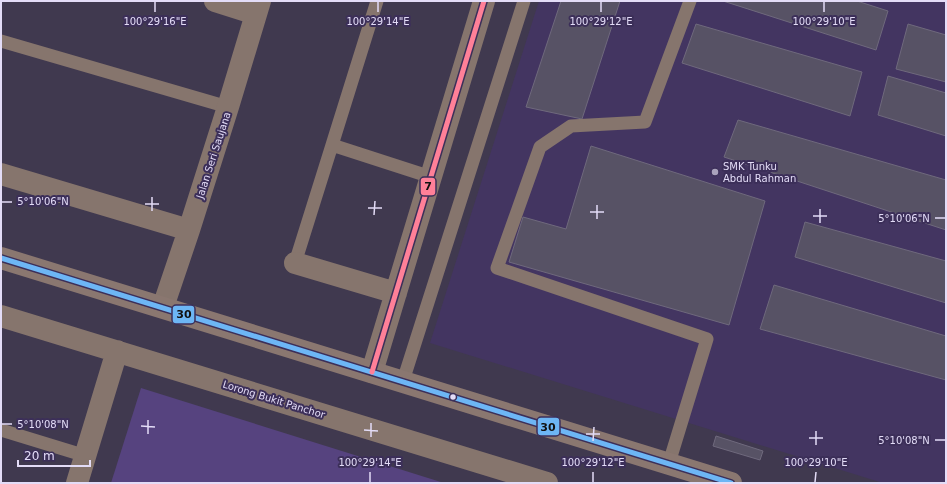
<svg xmlns="http://www.w3.org/2000/svg" width="947" height="484" viewBox="0 0 947 484" font-family="'DejaVu Sans',sans-serif">
	<style>
		.built { fill: #433561 }
		.green { fill: #56437f }
		.building { fill: #575265; stroke: #6f697d }
		.lines { fill: none; stroke-linecap: round; stroke-linejoin: round }
		.lane { stroke: #86756d; stroke-width: 13 }
		.street { stroke: #86756d; stroke-width: 22 }
		.secondary { stroke: #8a7770; stroke-width: 22 }
		.bus-1-casing { stroke: #3c2f59; stroke-width: 8 }
		.bus-2-casing { stroke: #3c2f59; stroke-width: 8 }
		.bus-1 { stroke: #6db6f5; stroke-width: 5 }
		.bus-2 { stroke: #ff8098; stroke-width: 5 }
		.ticks { fill: none; stroke: #e3dcf7; stroke-width: 1.5 }
		.poi-dot { fill: #aaa3bc; stroke: #3c2f59; stroke-width: 1.5 }
		.bus-dot { fill: #e3dcf7; stroke: #3c2f59; stroke-width: 1.5 }
		.labels { text-anchor: middle; stroke-width: 4; stroke-linejoin: round; paint-order: stroke }
		.street-label { font-size: 10px; fill: #e3dcf7; stroke: #3c2f59 }
		.poi-label { font-size: 10px; fill: #e3dcf7; stroke: #3c2f59; text-anchor: start }
		.ticks-label { font-size: 10px; text-anchor: middle; fill: #e3dcf7; stroke: #3c2f59; stroke-width: 4; stroke-linejoin: round; paint-order: stroke }
		.line-badge { stroke: #3c2f59; stroke-width: 1.5 }
		.pale-badge-label { font-size: 11px; text-anchor: middle; font-weight: bold; fill: #111 }
	</style>
	<rect width="100%" height="100%" fill="#40394f"/>
	<path class="built" d="M539 1H946V483H883L430 343Z"/>
	<path class="green" d="M141 388 444 483H111Z"/>
	<path class="building" d="M561 1H620L582 119 526 107Z
		M723 1H857L888 11 876 50Z
		M696 24 862 72 850 116 682 63Z
		M908 24 946 35V82L896 69Z
		M888 76 946 93V136L878 115Z
		M738 120 946 180V230L724 157Z
		M591 146 765 201 729 325 509 262 523 217 566 229Z
		M805 222 946 261V303L795 257Z
		M774 285 946 336V380L760 329Z
		M716 436 763 451 760 460 713 446Z"/>
	<g class="lines">
		<path class="lane" d="M1 41 228 107
			M332 145 377 1
			M295 263 332 145 431 177
			M403 381 524 1
			M1 430 86 456
			M669 463 707 339 497 268 540 147 571 126 645 122 690 1"/>
		<path class="street" d="M215 1 256 14
			M1 174 189 230
			M295 263 396 293
			M163 307 189 230 228 107 260 1
			M1 316 547 483
			M372 372 484 1
			M77 483 117 351"/>
		<path class="secondary" d="M1 258 731 483"/>
		<defs>
			<path id="bus-1" d="M1 258 731 483"/>
			<path id="bus-2" d="M372 372 484 1"/>
		</defs>
		<use href="#bus-1" class="bus-1-casing"/>
		<use href="#bus-2" class="bus-2-casing"/>
		<use href="#bus-1" class="bus-1"/>
		<use href="#bus-2" class="bus-2"/>
	</g>
	<path class="ticks" d="M155 12V2M378 12V2M601 12V2M824 12V2M2 202H12M145 204H159M368 208H382M152 211V197M590 212H604M374 215 375 201M813 216H827M935 218H945M597 219V205M820 223V209M2 424H12M141 426 155 427M364 430 378 431M148 434V420M586 434H600M371 437V423M809 438H823M935 440H945M593 441 594 427M816 445V431M370 482V472M593 482V472M815 482 816 472"/>
	<circle class="poi-dot" cx="715" cy="172" r="4"/>
	<circle class="bus-dot" cx="453" cy="397" r="3.5"/>
	<g class="labels">
		<g class="street-label">
			<text transform="translate(213 155) rotate(-72)" y="4">Jalan Seri Saujana</text>
			<text transform="translate(274 399) rotate(17)" y="4">Lorong Bukit Panchor</text>
		</g>
		<g class="poi-label">
			<text x="723" y="170">SMK Tunku<tspan x="723" dy="12">Abdul Rahman</tspan></text>
		</g>
	</g>
	<g class="ticks-label">
		<text x="155" y="25">100°29'16"E</text>
		<text x="378" y="25">100°29'14"E</text>
		<text x="601" y="25">100°29'12"E</text>
		<text x="824" y="25">100°29'10"E</text>
		<text x="43" y="205">5°10'06"N</text>
		<text x="904" y="222">5°10'06"N</text>
		<text x="43" y="428">5°10'08"N</text>
		<text x="904" y="444">5°10'08"N</text>
		<text x="370" y="466">100°29'14"E</text>
		<text x="593" y="466">100°29'12"E</text>
		<text x="816" y="466">100°29'10"E</text>
	</g>
	<g class="line-badge">
		<rect x="420" y="177" width="16" height="19" rx="4" fill="#ff8098"/>
		<rect x="172" y="305" width="23" height="19" rx="4" fill="#6db6f5"/>
		<rect x="537" y="417" width="23" height="19" rx="4" fill="#6db6f5"/>
	</g>
	<g class="pale-badge-label">
		<text x="428" y="190">7</text>
		<text x="184" y="318">30</text>
		<text x="548" y="431">30</text>
	</g>
	<rect width="947" height="484" fill="none" stroke="#e3dcf7" stroke-width="4"/>
	<path d="M18 460v6h72v-6" fill="none" stroke="#e3dcf7" stroke-width="2"/>
	<text x="24" y="460" font-size="12" fill="#e3dcf7" stroke="#3c2f59" stroke-width="3" paint-order="stroke">20 m</text>
</svg>
